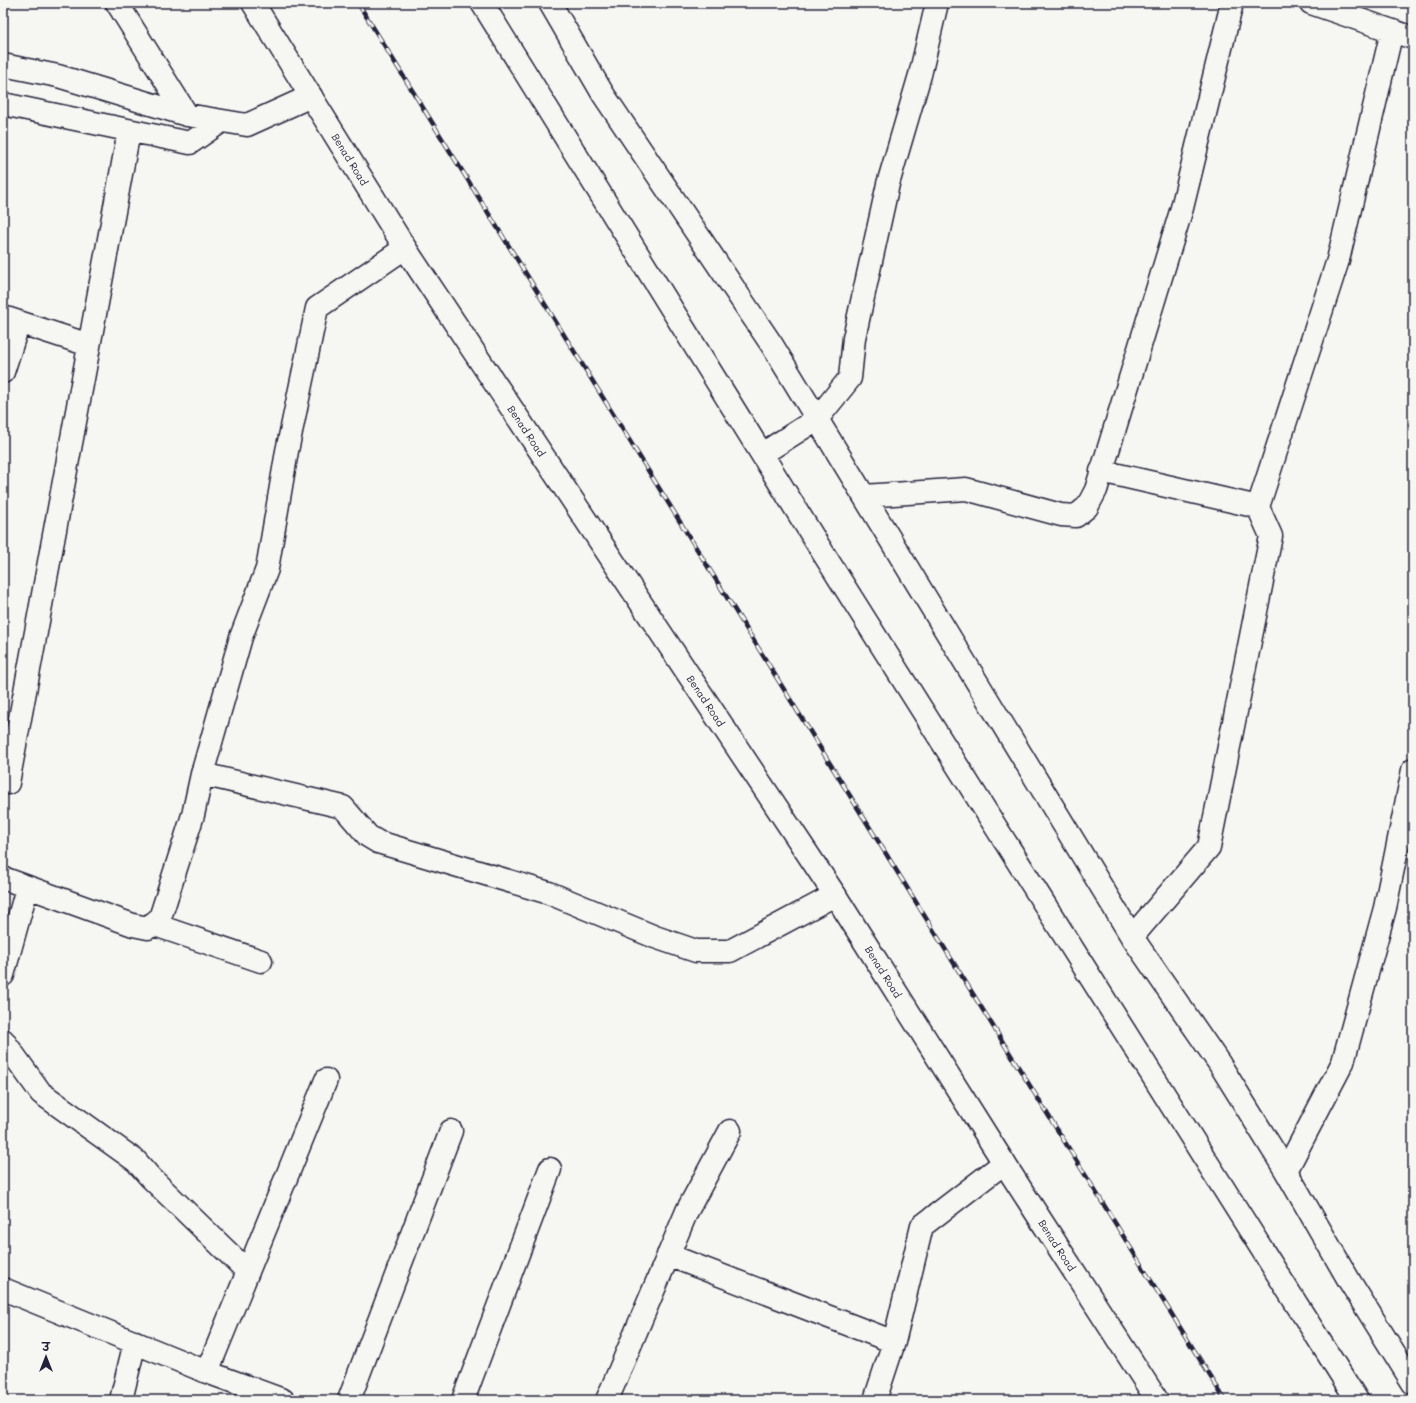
<svg xmlns="http://www.w3.org/2000/svg" width="1416" height="1403" viewBox="0 0 1416 1403" font-family="Mali,'Playpen Sans Deva',sans-serif">
	<style>
		.lines { fill: none; stroke-linecap: round; stroke-linejoin: round }
		.minor-casing { stroke: #22223b; stroke-width: 25 }
		.major-casing { stroke: #22223b; stroke-width: 25 }
		.minor { stroke: #f6f6f2; stroke-width: 22 }
		.major { stroke: #f6f6f2; stroke-width: 22 }
		.rail-casing { stroke: #22223b; stroke-width: 4.5 }
		.rail { stroke: #f6f6f2; stroke-width: 3; stroke-dasharray: 9; stroke-linecap: butt }
		.labels { text-anchor: middle; stroke-width: 3; stroke-linejoin: round; paint-order: stroke }
		.street-label { font-size: 10px; fill: #22223b; stroke: #f6f6f2 }
	</style>
	<rect width="100%" height="100%" fill="#f6f6f2"/>
	<filter id="ink" filterUnits="userSpaceOnUse"><feTurbulence type="fractalNoise" baseFrequency=".025" numOctaves="2"/><feDisplacementMap in="SourceGraphic" scale="8" xChannelSelector="R" yChannelSelector="G"/><feConvolveMatrix kernelMatrix="1 2 1 2 8 2 1 2 1" color-interpolation-filters="sRGB"/></filter>
	<g filter="url(#ink)">
		<g class="lines">
			<defs>
				<path id="minor" d="M117 3 187 115
					M482 3 820 548 1357 1400
					M550 3 603 94 772 345 1132 937 1219 1063 1286 1171 1350 1282 1413 1383
					M1311 3 1413 38
					M3 65 58 76 187 115 247 125 311 96
					M3 104 190 143 222 121
					M3 317 89 345
					M3 372 19 322
					M762 454 817 419 850 378 854 338 888 184 920 75 937 3
					M1101 471 1258 507 1338 260 1392 31
					M864 496 966 489 1061 515 1076 516 1087 507 1096 490 1182 208 1232 3
					M202 774 343 807 368 836 378 842 549 893 655 937 696 951H730L835 895
					M8 783 129 131
					M3 878 133 925 148 928 160 918 193 815 202 774 241 637 267 569 287 451 317 308 405 248
					M152 924 261 961
					M1132 937 1209 847 1271 536 1258 507
					M3 975 27 888
					M3 1040 41 1093 136 1161 150 1177 248 1272
					M1286 1171 1343 1062 1385 908 1413 770
					M668 1255 894 1342
					M3 1289 207 1372 283 1400
					M207 1372 326 1080
					M121 1400 135 1342
					M349 1400 451 1131
					M463 1400 550 1169
					M607 1400 687 1211 730 1131
					M875 1400 894 1342 922 1226 1004 1163"/>
				<g id="major">
					<path id="s1" d="M253 3 405 248 835 895 1004 1163 1157 1400"/>
				</g>
			</defs>
			<use href="#minor" class="minor-casing"/>
			<use href="#major" class="major-casing"/>
			<use href="#minor" class="minor"/>
			<use href="#major" class="major"/>
			<defs>
				<path id="rail" d="M358 3 1225 1400"/>
			</defs>
			<use href="#rail" class="rail-casing"/>
			<use href="#rail" class="rail"/>
		</g>
	</g>
	<g class="labels">
		<g class="street-label">
			<text dy="4" stroke="none"><textPath href="#s1" startOffset="184">Benad Road</textPath></text>
			<text dy="4" stroke="none"><textPath href="#s1" startOffset="508">Benad Road</textPath></text>
			<text dy="4" stroke="none"><textPath href="#s1" startOffset="832">Benad Road</textPath></text>
			<text dy="4" stroke="none"><textPath href="#s1" startOffset="1156">Benad Road</textPath></text>
			<text dy="4" stroke="none"><textPath href="#s1" startOffset="1480">Benad Road</textPath></text>
		</g>
	</g>
	<rect width="1416" height="1403" fill="none" stroke="#f6f6f2" stroke-width="16"/>
	<rect x="8" y="8" width="1400" height="1387" fill="none" stroke="#22223b" stroke-width="1.5" filter="url(#ink)"/>
	<g transform="translate(46 1357)" stroke="#f6f6f2" stroke-width="3" paint-order="stroke">
	<path d="M0-3L7 15L0 10L-7 15Z" fill="#22223b"/>
	<text y="-6" font-size="11" font-weight="bold" text-anchor="middle" fill="#22223b">उ</text>
	</g>
</svg>
